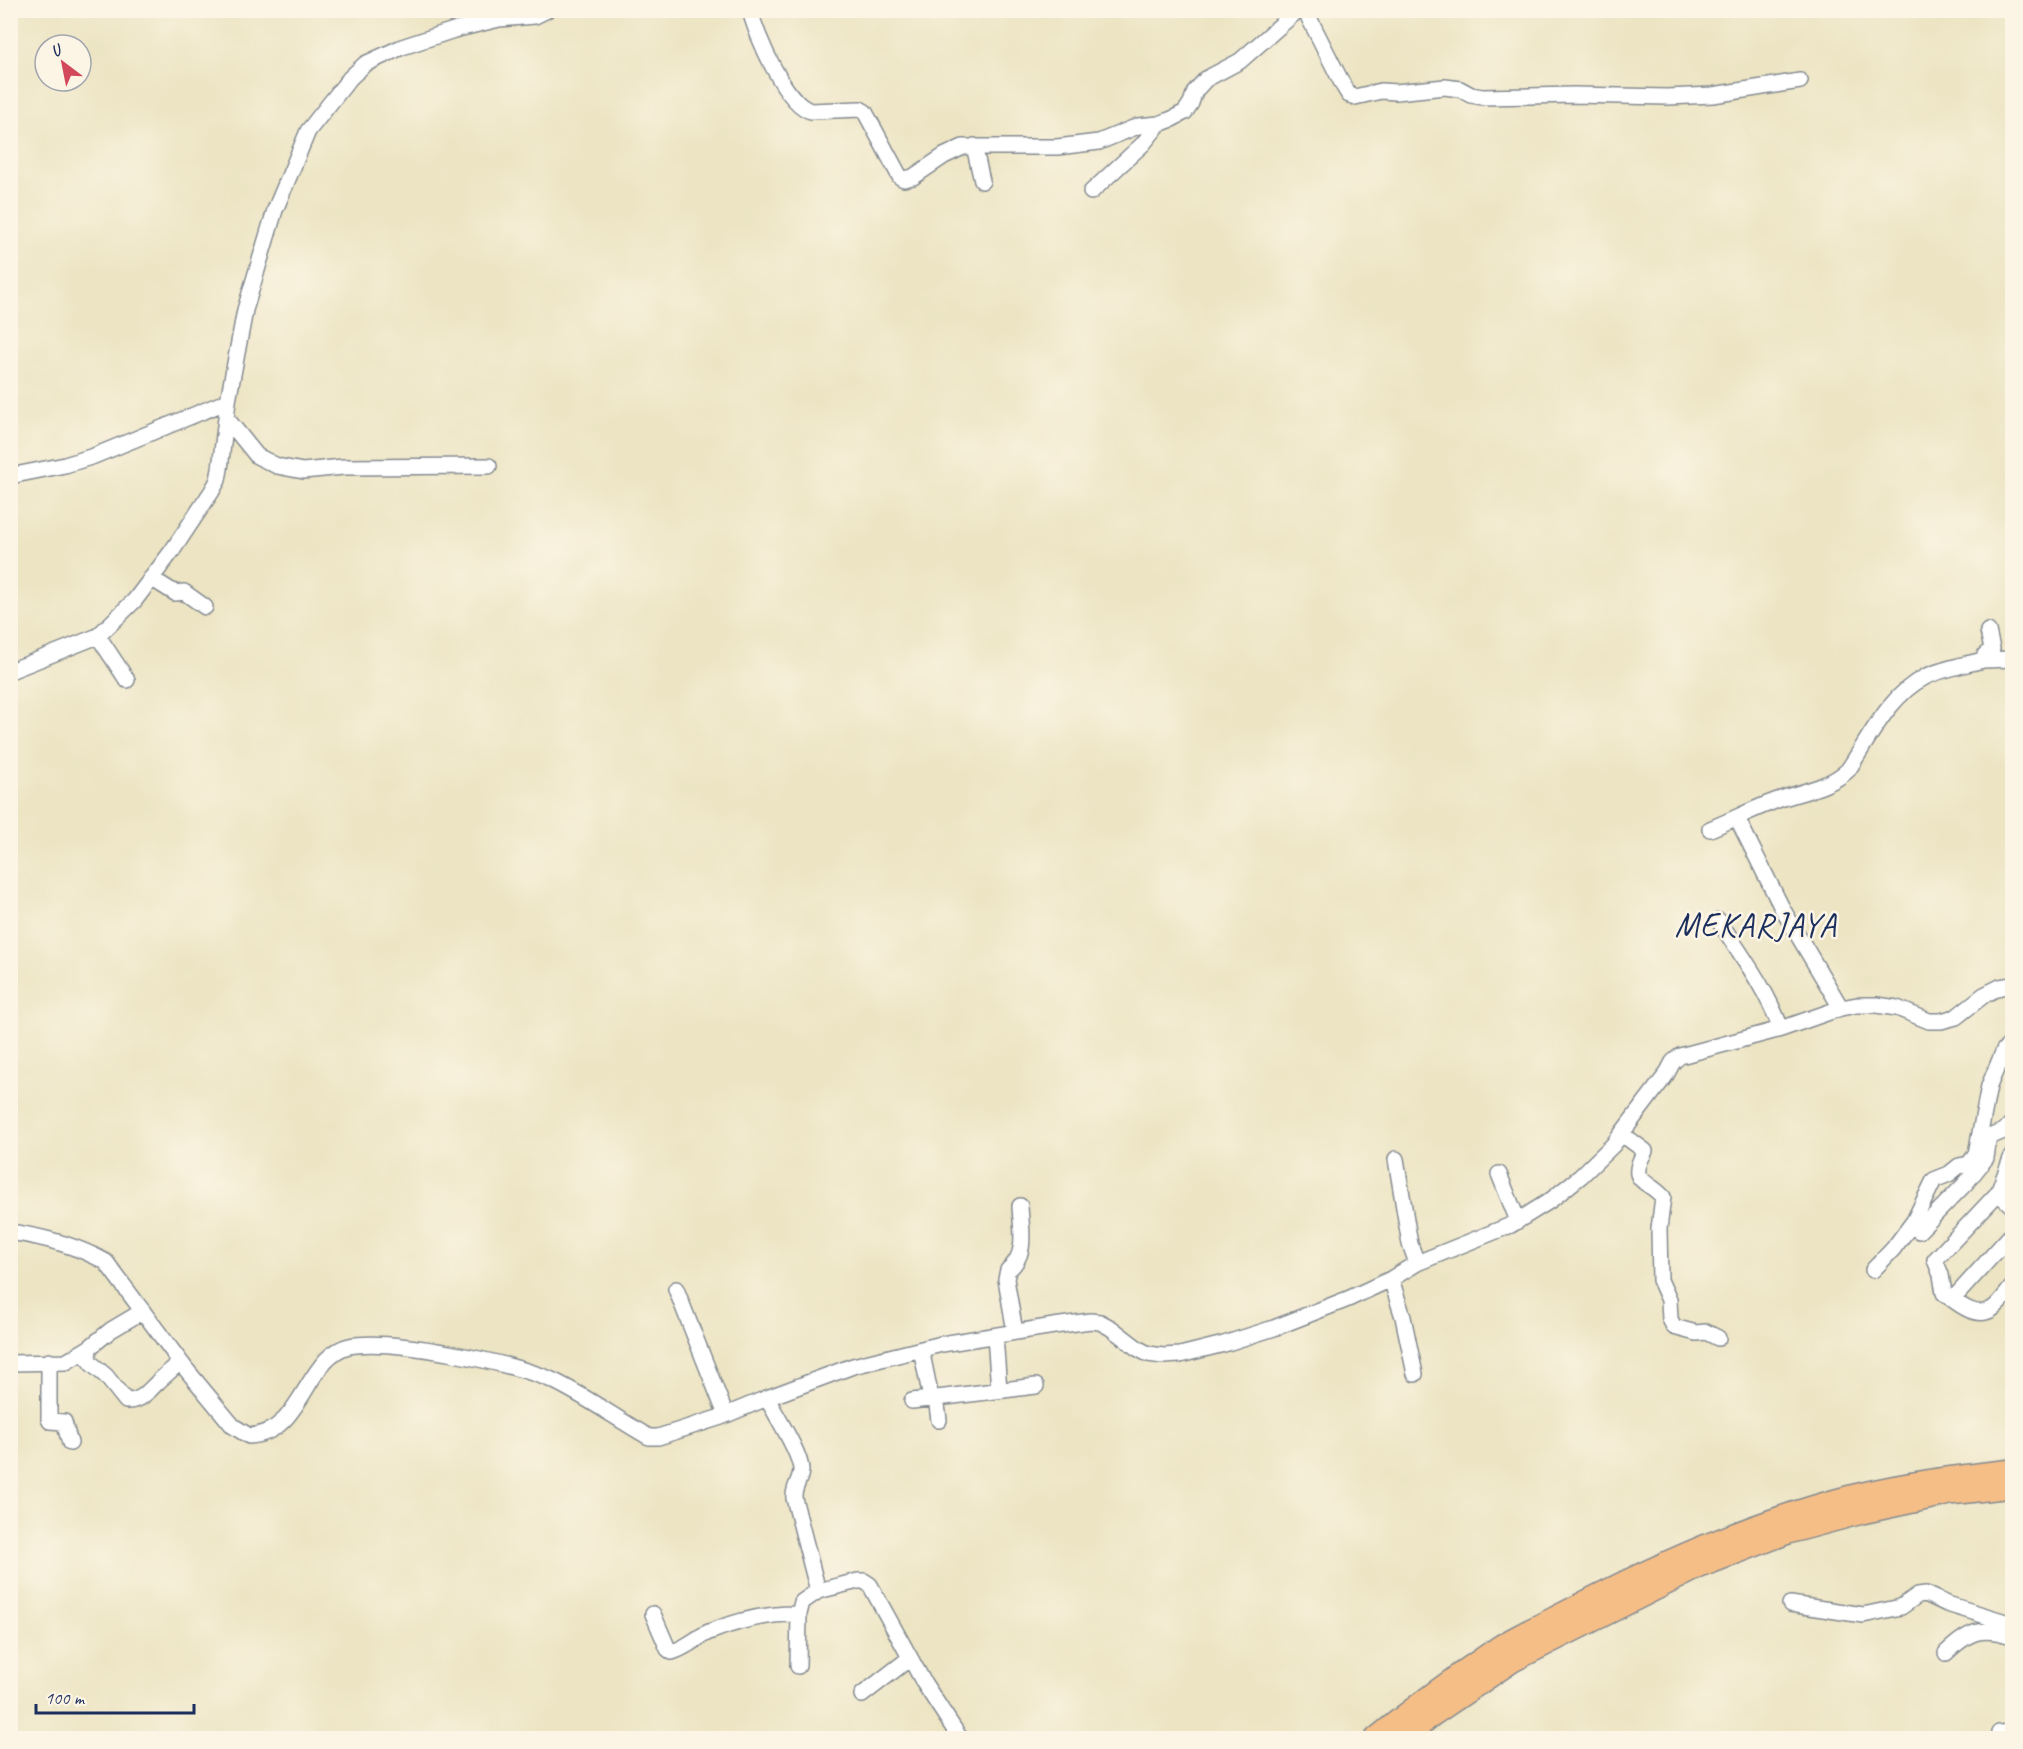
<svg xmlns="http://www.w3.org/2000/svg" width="2023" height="1749" viewBox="0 0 2023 1749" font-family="Caveat,sans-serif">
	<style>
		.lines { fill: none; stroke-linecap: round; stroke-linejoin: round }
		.minor-casing { stroke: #848a90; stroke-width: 18 }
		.highway-casing { stroke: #848a90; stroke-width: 24 }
		.minor { stroke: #fff; stroke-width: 15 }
		.highway { stroke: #f6be87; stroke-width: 21 }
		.labels { text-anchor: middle; stroke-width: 5; stroke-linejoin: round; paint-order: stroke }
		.quarter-label { font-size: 33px; letter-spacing: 1.5px; fill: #1b2f5e; stroke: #fcf5e5 }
	</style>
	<rect width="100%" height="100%" fill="#fcf5e5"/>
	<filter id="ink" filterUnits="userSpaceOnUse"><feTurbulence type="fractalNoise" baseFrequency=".0167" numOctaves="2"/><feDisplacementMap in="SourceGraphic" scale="12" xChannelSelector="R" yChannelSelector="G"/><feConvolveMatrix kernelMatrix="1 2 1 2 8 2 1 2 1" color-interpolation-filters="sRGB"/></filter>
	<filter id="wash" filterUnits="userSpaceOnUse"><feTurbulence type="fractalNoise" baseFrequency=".008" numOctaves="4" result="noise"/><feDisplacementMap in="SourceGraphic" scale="24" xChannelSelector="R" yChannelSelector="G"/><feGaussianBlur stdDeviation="1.35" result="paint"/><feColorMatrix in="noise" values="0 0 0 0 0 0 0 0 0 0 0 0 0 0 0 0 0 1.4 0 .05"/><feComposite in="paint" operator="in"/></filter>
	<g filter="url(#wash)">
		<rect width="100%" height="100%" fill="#ece4c2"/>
	</g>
	<g filter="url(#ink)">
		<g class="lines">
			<defs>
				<path id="minor" d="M750 10C756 35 786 105 811 111L860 109 865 112 900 177 904 179 913 177 944 156 963 147H1057L1099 142 1138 126 1159 124 1172 119 1185 112 1191 103 1195 91 1206 79 1240 61 1298 10
					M1305 10 1344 87 1349 95 1355 97 1381 91 1396 92 1445 87 1460 89 1471 95 1482 97 1574 95 1667 97 1713 95 1800 81
					M974 146 982 181
					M1091 192 1143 144 1159 124
					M227 419 257 456 277 466 303 471 343 467 489 466
					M10 476 65 465 94 456 228 401
					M151 578 175 593 184 592 205 607
					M1988 631 1992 649 1985 655 1983 660 2012 659
					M98 636 127 680
					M10 671 98 636 135 600 172 551 212 491 218 480 220 469 228 401 245 310 275 210 308 131 350 78 365 64 402 47 454 30 499 19 535 16 547 10
					M1737 818 1783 910 1841 1008
					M1710 829C1732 820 1753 809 1775 801 1799 792 1829 788 1848 770 1869 739 1889 695 1925 677 1942 669 1964 665 1983 660
					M1719 921C1742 956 1767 990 1781 1029
					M1622 1134 1645 1151C1627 1183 1646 1178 1663 1197L1659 1229 1660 1280 1669 1300 1670 1319 1674 1327 1696 1333 1706 1332 1718 1338
					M2012 1156 1998 1193 1935 1260 1941 1275 1944 1293C1956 1302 1976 1320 1992 1309 2000 1304 2006 1294 2012 1287
					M1396 1159 1410 1244 1417 1263
					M1499 1174 1518 1221
					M1998 1193 2012 1206
					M1919 1231 1966 1183 1986 1158 1989 1137 2004 1131 2012 1123
					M10 1232C44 1237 76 1245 106 1262L185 1368 233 1426 249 1436C292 1434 301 1387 326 1360 333 1353 340 1348 349 1346 391 1338 515 1363 554 1381 587 1397 617 1419 649 1437H658L721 1417 767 1398
					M1873 1270 1893 1249 1914 1221 1934 1180 1949 1174 1959 1166 1969 1164 1976 1154 1989 1086 2004 1050 2012 1043
					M1391 1279 1403 1317 1415 1374
					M676 1289 726 1415
					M1953 1299 2012 1234
					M1015 1332 1006 1279 1008 1270C1028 1255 1021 1229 1020 1206
					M995 1336 999 1390
					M89 1348 88 1359 92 1364 106 1376 126 1401C141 1402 148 1391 158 1382 165 1375 173 1369 180 1362
					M921 1349 931 1398
					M49 1361V1419L50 1421 64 1422 70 1443
					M10 1363 66 1362 89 1348 111 1330 143 1311
					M936 1398 939 1420
					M912 1401 1036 1386
					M1790 1604 1863 1615 1901 1607 1918 1595 1926 1594 1947 1604 2012 1624
					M653 1614 668 1649 672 1652C686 1648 696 1638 709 1632 737 1621 768 1613 799 1614L802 1602 818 1591
					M1946 1653C1969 1631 1981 1626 2012 1636
					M798 1666 799 1614
					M862 1695 910 1658
					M960 1738 924 1683 870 1585 864 1581H858L818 1591 794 1498C793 1488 800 1481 801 1471 802 1455 775 1414 767 1398L853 1366 942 1344 1054 1326 1090 1321 1100 1322 1111 1328 1137 1348 1148 1354 1163 1356 1180 1355 1224 1344 1274 1328 1348 1299 1391 1279 1417 1263 1511 1225 1551 1200 1581 1176 1613 1145 1666 1075 1673 1062 1680 1056 1781 1029 1841 1008 1857 1005H1877L1897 1008 1929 1021H1941L1956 1017 1984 995 2000 987 2012 985
					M2001 1738 1999 1733 2012 1732"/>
				<path id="highway" d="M1376 1738C1416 1705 1457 1675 1500 1646 1523 1632 1549 1621 1573 1608 1662 1561 1757 1520 1855 1495 1907 1482 1960 1476 2012 1470
					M1405 1738 1433 1715 1513 1661 1700 1567 1788 1533 1862 1513 1950 1494 2012 1487"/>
			</defs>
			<use href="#minor" class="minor-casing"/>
			<use href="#highway" class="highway-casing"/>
			<use href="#minor" class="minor"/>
			<use href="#highway" class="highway"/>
		</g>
	</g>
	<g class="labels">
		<g class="quarter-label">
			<text x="1756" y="936">MEKARJAYA</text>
		</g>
	</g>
	<rect width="2023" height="1749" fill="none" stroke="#fcf5e5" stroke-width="36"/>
	<g transform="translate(63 63) rotate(328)"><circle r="28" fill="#fcf5e5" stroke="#a2a6af" stroke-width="1.5"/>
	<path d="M0-4.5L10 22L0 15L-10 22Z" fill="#d1495b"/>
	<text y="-9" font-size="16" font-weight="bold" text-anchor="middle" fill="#1b2f5e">U</text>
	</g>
	<path d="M36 1704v9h158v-9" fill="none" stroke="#1b2f5e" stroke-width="3"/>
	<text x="45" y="1704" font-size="18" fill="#1b2f5e" stroke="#fcf5e5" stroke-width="4.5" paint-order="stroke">100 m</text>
</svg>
